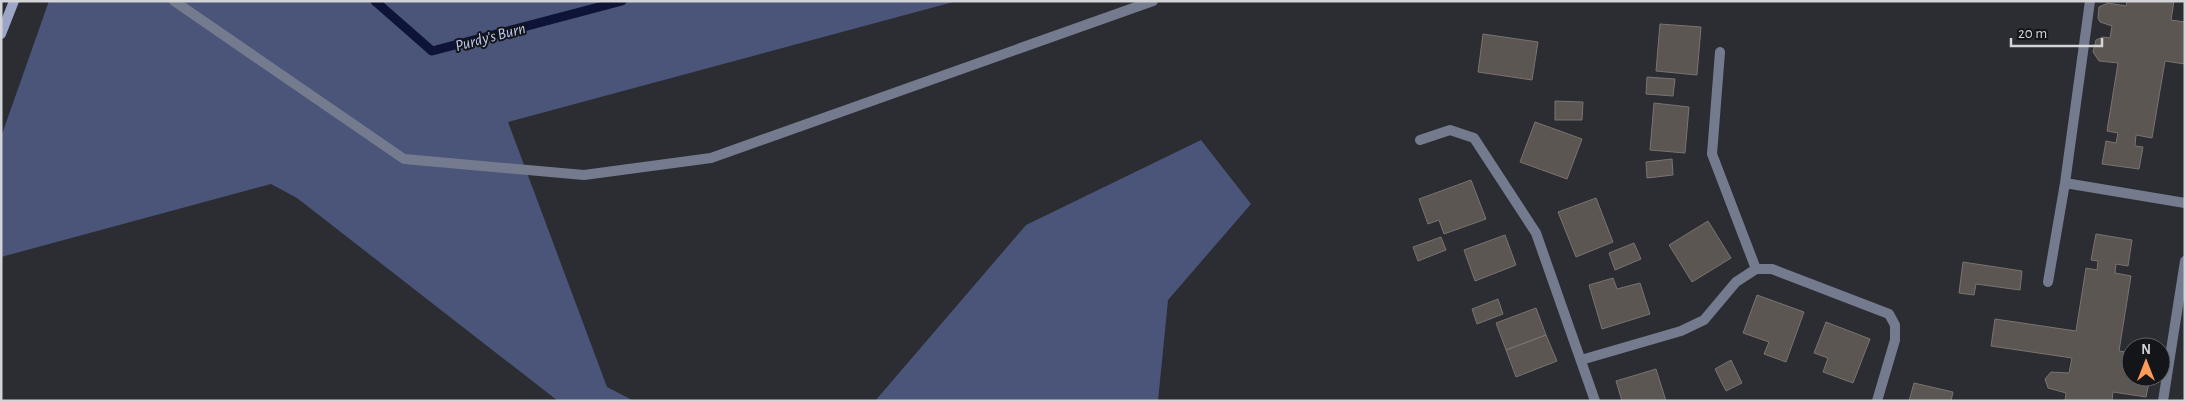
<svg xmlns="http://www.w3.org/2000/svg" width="2186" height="402" viewBox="0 0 2186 402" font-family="'Alegreya Sans',sans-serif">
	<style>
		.green { fill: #4b5579 }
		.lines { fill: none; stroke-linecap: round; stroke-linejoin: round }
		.stream { stroke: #0d1438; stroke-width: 9 }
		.building { fill: #5c5652; stroke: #7a736f }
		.lane { stroke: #747b8f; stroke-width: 10 }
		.street { stroke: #747b8f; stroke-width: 10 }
		.secondary { stroke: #9ca6c6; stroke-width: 10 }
		.labels { text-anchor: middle; stroke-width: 4; stroke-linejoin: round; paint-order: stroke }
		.water-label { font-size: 16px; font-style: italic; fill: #bfccf6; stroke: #141518 }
	</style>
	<rect width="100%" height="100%" fill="#2b2d33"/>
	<path class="green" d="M49 1H957L508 122 607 387 634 401H558L297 198 271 184 1 257V137Z
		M1201 140 1251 204 1168 300 1158 401H875L1026 225Z"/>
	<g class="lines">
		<path class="stream" d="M375 1 432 51 622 1"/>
	</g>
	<path class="building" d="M2127 1H2174L2171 20 2185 22V64L2165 61 2152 138 2136 135 2135 146 2143 147 2139 169 2102 164 2106 141 2116 143 2118 133 2107 131 2118 63 2099 61 2093 52 2096 40 2103 37 2110 38 2112 26 2100 22 2098 18 2099 7 2108 3 2126 6Z
		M1660 24 1701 27 1697 75 1656 71Z
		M1483 34 1538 42 1532 80 1478 72Z
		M1647 77 1675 79 1673 96 1646 94Z
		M1555 101 1583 102 1582 120H1555Z
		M1654 103 1689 107 1685 153 1650 150Z
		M1535 122 1582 139 1567 179 1520 162Z
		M1672 159 1673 175 1647 178 1646 162Z
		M1471 180 1486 219 1444 234 1439 220 1428 224 1419 199Z
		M1596 198 1613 242 1576 257 1558 212Z
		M1708 221 1731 258 1692 282 1669 245Z
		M2096 234 2132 240 2128 266 2116 264 2115 273 2131 276 2119 351 2131 353V377H2150L2146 397 2113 392 2112 401H2065L2066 393 2048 388 2045 379 2051 372 2069 373 2072 358 1991 346 1995 319 2076 331 2086 268 2097 270 2098 261 2091 260Z
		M1505 235 1516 265 1475 281 1464 250Z
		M1441 237 1446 250 1418 261 1413 247Z
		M1634 243 1641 259 1615 270 1609 253Z
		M1963 262 2022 271 2020 290 1976 284 1974 295 1959 293Z
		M1613 278 1617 289 1640 283 1650 314 1602 329 1589 285Z
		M1757 295 1804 312 1786 362 1764 354 1769 342 1743 333Z
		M1498 299 1503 314 1477 324 1472 309Z
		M1536 308 1546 335 1506 350 1496 323Z
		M1826 322 1870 339 1853 383 1823 372 1828 358 1814 353Z
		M1546 335 1557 361 1516 377 1506 350Z
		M1731 360 1742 383 1726 391 1715 369Z
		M1656 369 1666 401H1622L1616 381Z
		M1914 383 1953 392 1951 401H1909Z"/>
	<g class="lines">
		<path class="lane" d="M174 1 404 159 584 175 711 158 1153 1
			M2065 183 2185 203
			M2048 282 2065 183 2090 1"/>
		<path class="street" d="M1720 52 1712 154 1756 269
			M1420 140 1450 130 1474 138 1536 233 1595 401
			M1581 360 1681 331 1704 320 1736 282 1756 269H1772L1889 314 1895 325V340L1877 401
			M2163 401 2185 261"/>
		<path class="secondary" d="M1 34 14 1"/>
	</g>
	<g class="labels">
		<g class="water-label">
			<text transform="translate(490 36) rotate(-15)" y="6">Purdy's Burn</text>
		</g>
	</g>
	<rect width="2186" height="402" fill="none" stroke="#d3d4d8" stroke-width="5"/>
	<g transform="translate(2146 362)"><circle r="24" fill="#141518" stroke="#606165"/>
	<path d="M0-4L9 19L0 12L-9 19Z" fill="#fe9b58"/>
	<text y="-8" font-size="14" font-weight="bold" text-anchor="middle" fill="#d3d4d8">N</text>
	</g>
	<path d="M2011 38v8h91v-8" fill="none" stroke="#d3d4d8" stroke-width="2.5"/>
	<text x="2018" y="38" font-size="15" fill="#d3d4d8" stroke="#141518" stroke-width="4" paint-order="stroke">20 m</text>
</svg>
